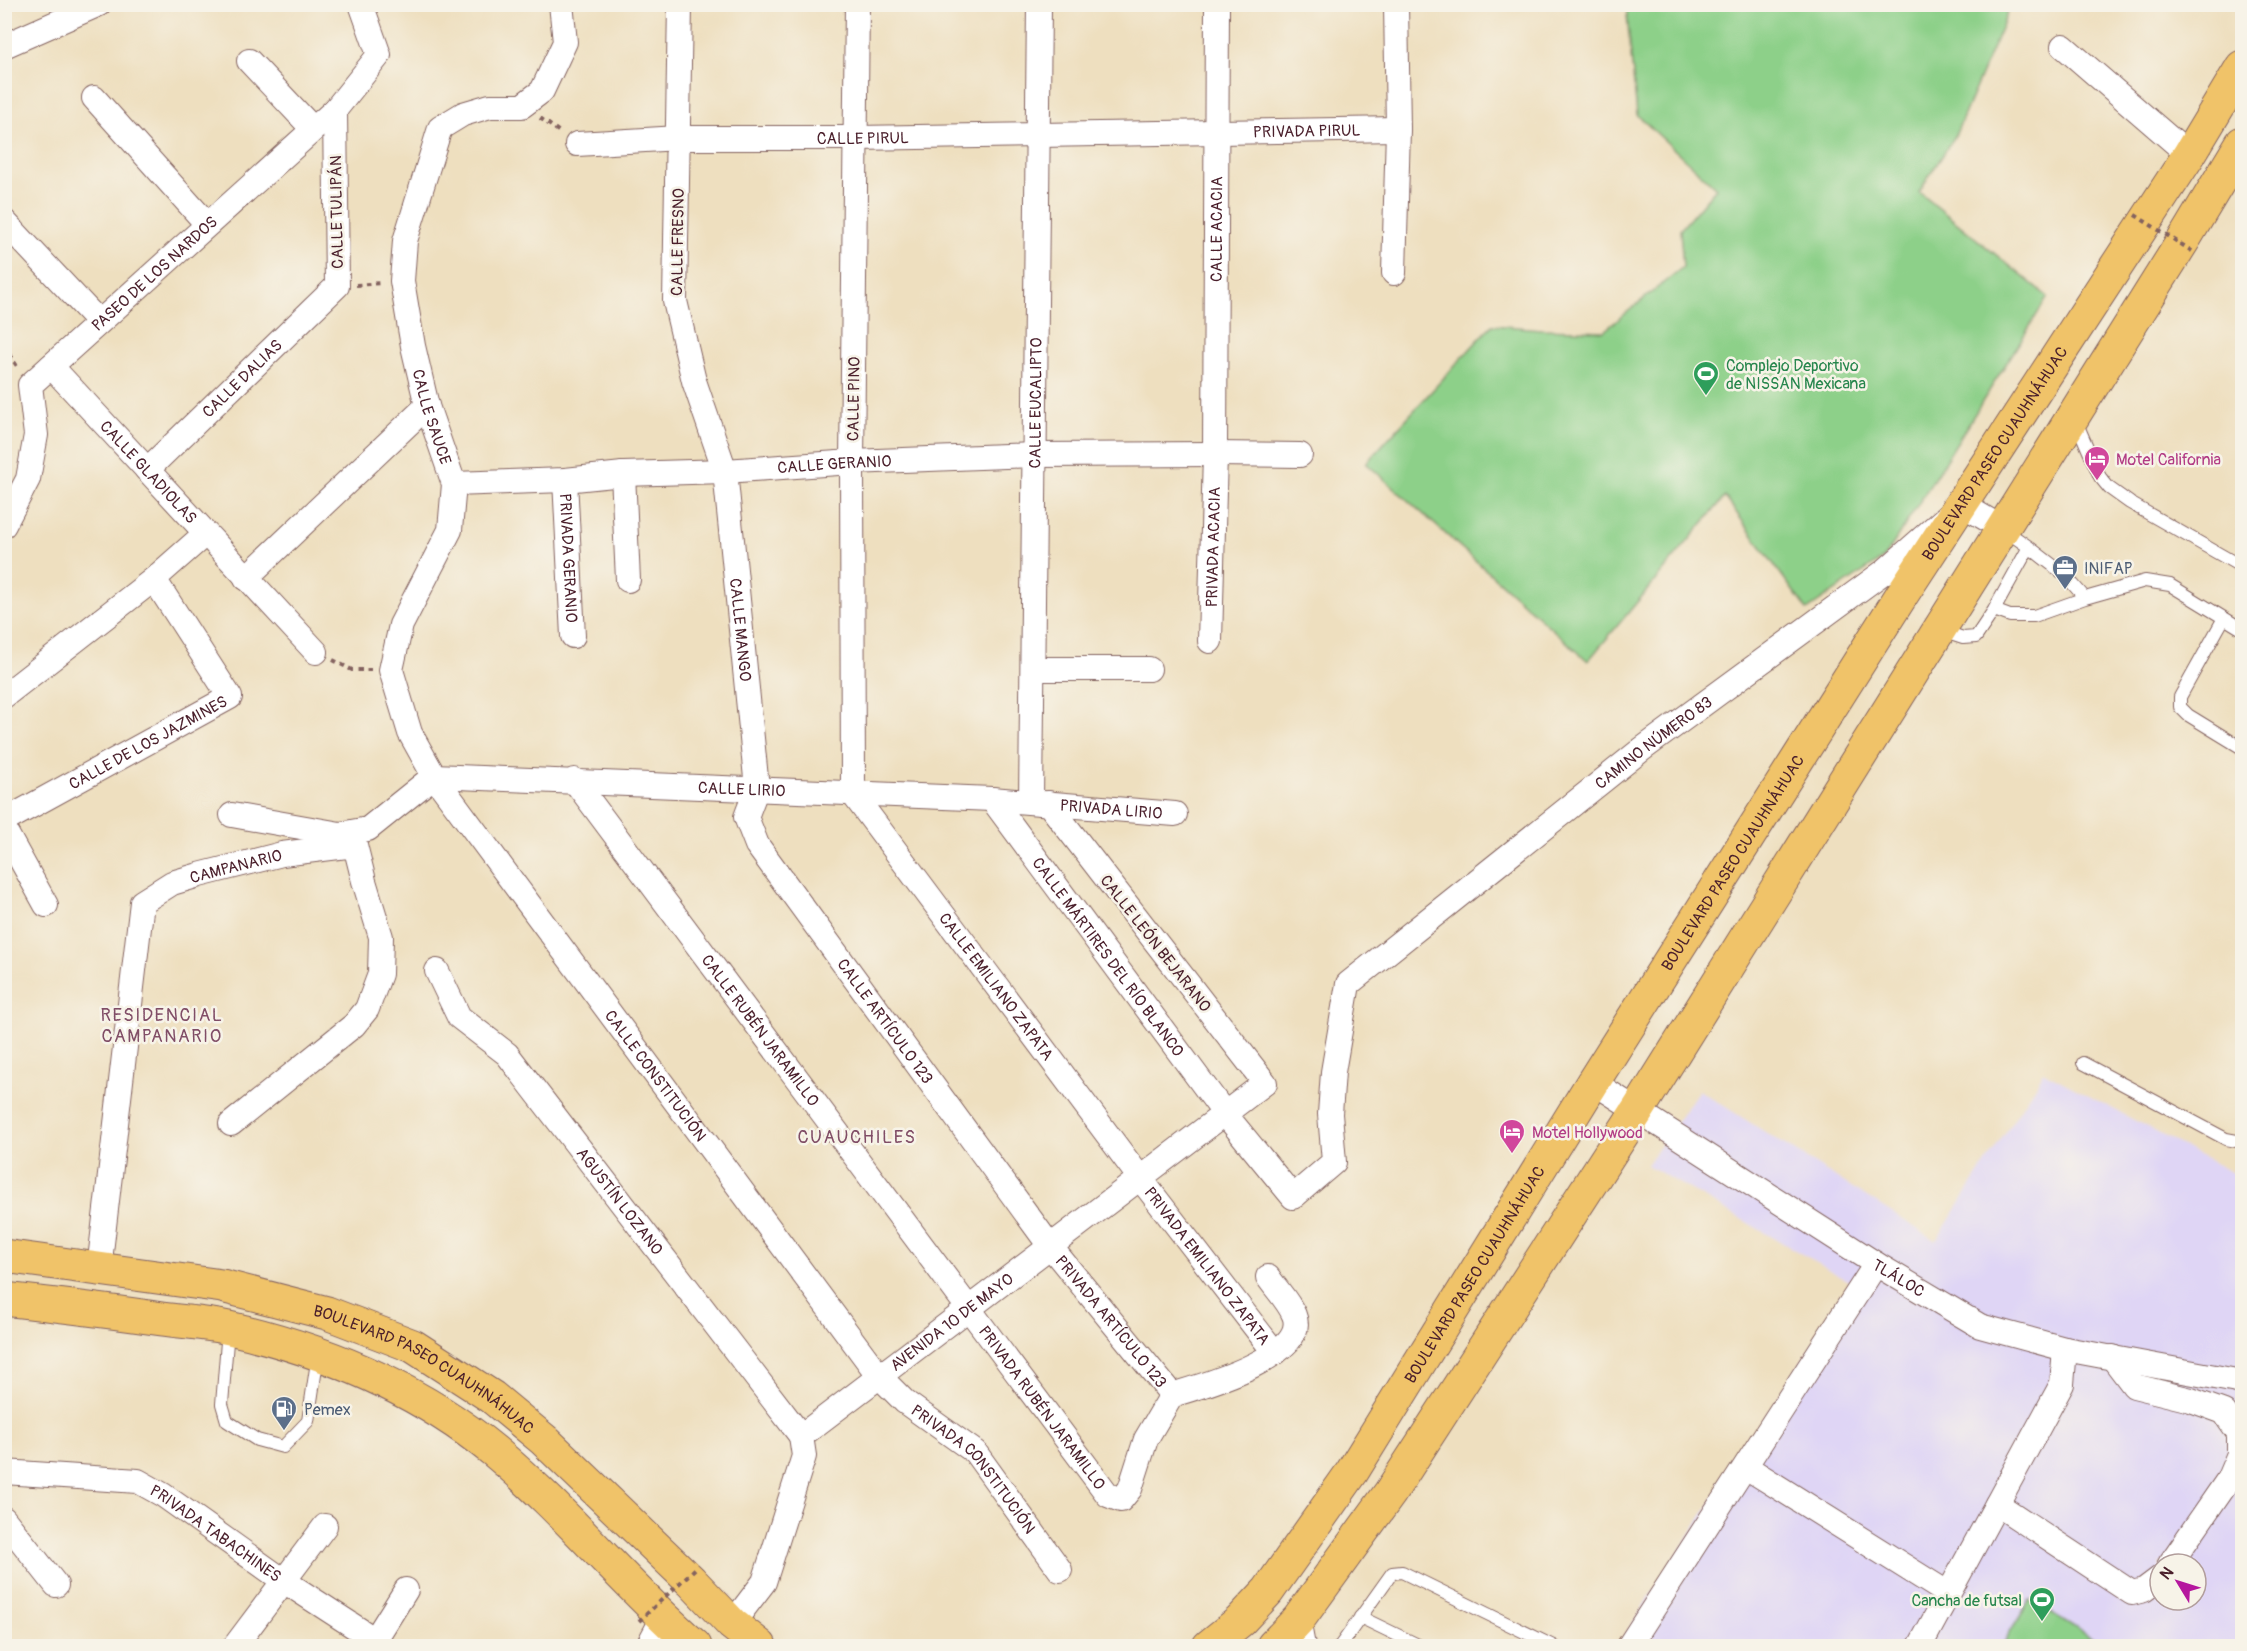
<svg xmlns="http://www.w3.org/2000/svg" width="2247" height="1651" viewBox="0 0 2247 1651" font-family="Pangolin,sans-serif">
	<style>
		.built { fill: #dfd5f5; fill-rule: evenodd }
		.park { fill: #8dd089; stroke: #6c785a; stroke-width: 1.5 }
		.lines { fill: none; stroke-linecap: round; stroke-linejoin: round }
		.lane-casing { stroke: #83625f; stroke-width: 14 }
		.street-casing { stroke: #83625f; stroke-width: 26 }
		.primary-casing { stroke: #83625f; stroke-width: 35 }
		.path { stroke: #83625f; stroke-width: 4; stroke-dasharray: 4.5 4.5; stroke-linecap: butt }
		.lane { stroke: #fff; stroke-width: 12 }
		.street { stroke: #fff; stroke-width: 24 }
		.primary { stroke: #f0c369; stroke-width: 33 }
		.path-bridge { stroke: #83625f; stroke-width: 4; stroke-dasharray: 4.5 4.5; stroke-linecap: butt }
		.labels { text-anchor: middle; stroke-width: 5; stroke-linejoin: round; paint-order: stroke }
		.street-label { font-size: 16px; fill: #4a1f2b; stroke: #f7f3e8 }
		.leisure-label { font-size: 16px; fill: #27864d; stroke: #f7f3e8; text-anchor: start }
		.hotel-label { font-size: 16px; fill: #b23c85; stroke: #f7f3e8; text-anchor: start }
		.service-label { font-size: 16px; fill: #4e5e75; stroke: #f7f3e8; text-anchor: start }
		.neighbourhood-label { font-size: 18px; letter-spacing: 1.5px; fill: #804d66; stroke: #f7f3e8 }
	</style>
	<rect width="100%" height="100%" fill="#f7f3e8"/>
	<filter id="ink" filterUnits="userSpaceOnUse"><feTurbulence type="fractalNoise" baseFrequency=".0167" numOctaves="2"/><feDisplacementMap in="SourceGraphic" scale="12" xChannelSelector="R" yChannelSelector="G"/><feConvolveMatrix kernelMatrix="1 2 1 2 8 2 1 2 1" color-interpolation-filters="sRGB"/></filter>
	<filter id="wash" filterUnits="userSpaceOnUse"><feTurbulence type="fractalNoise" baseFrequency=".008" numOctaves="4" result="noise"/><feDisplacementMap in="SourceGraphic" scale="24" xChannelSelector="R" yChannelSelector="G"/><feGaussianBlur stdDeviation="1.35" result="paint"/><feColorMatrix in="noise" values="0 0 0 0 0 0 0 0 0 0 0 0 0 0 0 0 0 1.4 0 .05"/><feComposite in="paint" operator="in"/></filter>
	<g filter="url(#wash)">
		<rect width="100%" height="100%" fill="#eedfbf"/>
		<path class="built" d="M2044 1072 2242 1178V1646H1618L1852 1283 1647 1165 1699 1090 1936 1241ZM2160 1564H2196V1600H2160Z"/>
		<path class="park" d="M1626 5H2011L1955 136 1919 192 2048 297 1885 557 1807 610 1725 497 1588 661 1366 463 1492 325 1541 329 1604 331 1683 267 1680 230 1716 188 1637 115Z
			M2030 1600H2031L2105 1646H2002Z"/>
	</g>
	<g filter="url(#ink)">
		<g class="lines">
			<defs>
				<path id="lane" d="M2075 419 2100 477 2109 488 2130 503 2242 567
					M2029 547 2064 574 2085 598
					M1994 610 2010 616H2034L2085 598 2145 581 2170 585 2242 629
					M2224 618 2180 697V707L2188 715 2242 748
					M1939 630 1963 638 1976 637 1994 610 2029 547 2003 529
					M2083 1063 2226 1139 2242 1142
					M228 1329 222 1404 227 1421 257 1440 283 1447 308 1421 318 1355
					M1360 1617 1420 1646
					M1340 1646 1392 1573 1402 1572 1553 1646"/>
				<g id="street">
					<path id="s1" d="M561 4 565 42 542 91 522 106H490L463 114 440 128 405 241 402 281 413 346 427 406 454 484 450 530 401 625 391 670 410 733 434 776 879 1376 905 1402 975 1452 1060 1570"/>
					<path id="s2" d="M680 4 675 301 694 381 725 471 757 788 746 817 757 845 1050 1246 1172 1395"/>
					<path id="s3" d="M857 4 852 462 853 794 1140 1178 1275 1353"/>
					<path d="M4 46 99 4"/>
					<path d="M2063 46 2189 155"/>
					<path d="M249 61 313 129"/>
					<path d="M94 98 207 224"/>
					<path id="s4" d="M577 144 679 138H856L1398 129"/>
					<path d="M4 221 99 322"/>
					<path d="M1394 273 1398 129 1396 4"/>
					<path id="s5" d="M51 366 316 652"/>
					<path id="s6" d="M147 470 337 286 335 110"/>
					<path d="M623 474 628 580"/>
					<path id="s7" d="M565 480 573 636"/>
					<path id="s8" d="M454 484 565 480 623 474 725 471 852 462 1034 455 1215 454 1300 455"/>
					<path id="s9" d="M4 525 28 479 36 435 30 385 335 110 379 55 361 4"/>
					<path d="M246 578 427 406"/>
					<path id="s10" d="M1210 641 1215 454 1217 4"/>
					<path d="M1033 669H1149"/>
					<path d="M4 696 154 579 205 534"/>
					<path id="s11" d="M434 776 992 799 1175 814"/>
					<path id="s12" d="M574 780 1108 1495 1121 1500 1130 1489 1146 1439 1172 1395"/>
					<path id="s13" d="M992 799 1225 1114 1293 1197 1334 1162 1330 1114 1333 1072 1348 984 1641 750 1885 571 1961 504 2002 528"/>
					<path id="s14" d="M1031 802 1039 4"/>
					<path d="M232 815 340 834 368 829 434 776"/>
					<path id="s15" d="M4 821 230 697 154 579"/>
					<path d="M4 829 46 905"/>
					<path id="s16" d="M437 971 459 1017 507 1054 801 1436"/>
					<path id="s17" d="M1593 1082 1876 1264 1980 1326 2065 1349 2242 1382"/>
					<path id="s18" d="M99 1269 142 902 172 883 199 875 282 854 355 845 364 881 381 937 380 974 367 1009 354 1025 231 1124"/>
					<path d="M2112 1357 2134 1386 2191 1400 2224 1412 2239 1433V1454L2228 1480 2170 1564"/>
					<path d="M1172 1395C1198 1387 1311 1356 1294 1315 1289 1302 1276 1289 1268 1277"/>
					<path id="s19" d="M801 1436 1265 1083 1048 803"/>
					<path d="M1746 1467 1947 1593"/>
					<path id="s20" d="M4 1472 138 1481 163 1495 284 1581 375 1640"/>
					<path d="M1997 1504 2132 1593 2144 1590 2160 1578"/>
					<path d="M4 1519 56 1585"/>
					<path d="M1298 1620 1303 1646"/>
					<path d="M732 1624 764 1582 804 1456 801 1436"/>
					<path d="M235 1646 325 1526"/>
					<path d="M371 1646 406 1590"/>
					<path d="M648 1646 663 1618"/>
					<path d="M1629 1646 1876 1264"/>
					<path d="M1920 1646 2062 1384 2065 1349"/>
				</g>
				<g id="primary">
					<path id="s21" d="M4 1256 222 1286 327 1313 413 1346 492 1397 544 1440 691 1581 732 1624 760 1646"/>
					<path d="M4 1299C57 1305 109 1311 162 1319 184 1322 207 1323 229 1328 325 1350 417 1388 494 1451 566 1511 625 1585 695 1646"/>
					<path id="s22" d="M1209 1646 1240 1621 1268 1591 1352 1472 1593 1082 1903 593 2189 155 2242 67"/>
					<path d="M1273 1646 1298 1620 1390 1493 1638 1110 2183 241 2242 143"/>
				</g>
			</defs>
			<use href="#lane" class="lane-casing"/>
			<use href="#street" class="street-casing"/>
			<use href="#primary" class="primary-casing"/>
			<path class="path" d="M540 118 561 133
				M356 285 381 283
				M4 347 19 369
				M333 660 352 670H371"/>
			<use href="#lane" class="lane"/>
			<use href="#street" class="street"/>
			<use href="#primary" class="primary"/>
			<path class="path-bridge" d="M2135 215 2195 253
				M639 1621 698 1566"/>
		</g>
	</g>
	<defs>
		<symbol id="stadium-pin" viewBox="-11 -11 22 30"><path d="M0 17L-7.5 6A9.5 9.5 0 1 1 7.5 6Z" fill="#2e9e5b" stroke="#f7f3e8"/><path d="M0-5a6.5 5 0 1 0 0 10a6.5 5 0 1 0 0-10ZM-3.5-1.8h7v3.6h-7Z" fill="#fff"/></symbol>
		<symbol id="hotel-pin" viewBox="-11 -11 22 30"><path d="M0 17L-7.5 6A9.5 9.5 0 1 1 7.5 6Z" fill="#d1479c" stroke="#f7f3e8"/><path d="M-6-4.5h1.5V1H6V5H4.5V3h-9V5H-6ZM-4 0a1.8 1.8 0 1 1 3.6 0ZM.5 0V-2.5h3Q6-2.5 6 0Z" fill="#fff"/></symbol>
		<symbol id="office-pin" viewBox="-11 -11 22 30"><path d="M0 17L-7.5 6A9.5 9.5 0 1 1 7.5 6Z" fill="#5c6f8a" stroke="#f7f3e8"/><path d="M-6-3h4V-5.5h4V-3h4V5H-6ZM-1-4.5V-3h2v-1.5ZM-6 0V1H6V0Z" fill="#fff"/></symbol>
		<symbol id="fuel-pin" viewBox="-11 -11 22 30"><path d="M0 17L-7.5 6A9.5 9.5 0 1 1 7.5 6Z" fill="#5c6f8a" stroke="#f7f3e8"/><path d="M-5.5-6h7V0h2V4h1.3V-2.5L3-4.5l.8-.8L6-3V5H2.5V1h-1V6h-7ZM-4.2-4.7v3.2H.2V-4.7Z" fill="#fff"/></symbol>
	</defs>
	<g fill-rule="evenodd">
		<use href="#stadium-pin" x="1691" y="359" width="30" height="40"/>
		<use href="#hotel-pin" x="2082" y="444" width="30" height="40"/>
		<use href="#office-pin" x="2050" y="553" width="30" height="40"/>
		<use href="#hotel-pin" x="1497" y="1117" width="30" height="40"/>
		<use href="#fuel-pin" x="269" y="1394" width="30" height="40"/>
		<use href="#stadium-pin" x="2027" y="1585" width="30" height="40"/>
	</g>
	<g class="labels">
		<g class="street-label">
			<text dy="6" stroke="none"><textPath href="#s4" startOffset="730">PRIVADA PIRUL</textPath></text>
			<text dy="6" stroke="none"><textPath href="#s4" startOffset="286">CALLE PIRUL</textPath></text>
			<text transform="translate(336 212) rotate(-91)" y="6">CALLE TULIPÁN</text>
			<text dy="6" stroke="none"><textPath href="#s10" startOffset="412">CALLE ACACIA</textPath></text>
			<text transform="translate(677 242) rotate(-89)" y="6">CALLE FRESNO</text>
			<text dy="6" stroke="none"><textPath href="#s9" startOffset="314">PASEO DE LOS NARDOS</textPath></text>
			<text dy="6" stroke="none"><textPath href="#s6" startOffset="132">CALLE DALIAS</textPath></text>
			<text transform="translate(853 399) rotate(-89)" y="6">CALLE PINO</text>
			<text dy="6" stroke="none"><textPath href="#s14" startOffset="399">CALLE EUCALIPTO</textPath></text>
			<text dy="6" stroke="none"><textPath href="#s1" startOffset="502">CALLE SAUCE</textPath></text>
			<text dy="6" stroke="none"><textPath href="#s22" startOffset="1431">BOULEVARD PASEO CUAUHNÁHUAC</textPath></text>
			<text dy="6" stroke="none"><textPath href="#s8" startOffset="381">CALLE GERANIO</textPath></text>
			<text dy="6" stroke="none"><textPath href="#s5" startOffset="144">CALLE GLADIOLAS</textPath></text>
			<text dy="6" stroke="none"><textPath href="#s10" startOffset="94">PRIVADA ACACIA</textPath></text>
			<text dy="6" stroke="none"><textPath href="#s7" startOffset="78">PRIVADA GERANIO</textPath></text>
			<text dy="6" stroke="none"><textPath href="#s2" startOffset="634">CALLE MANGO</textPath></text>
			<text dy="6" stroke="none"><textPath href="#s15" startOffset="164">CALLE DE LOS JAZMINES</textPath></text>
			<text dy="6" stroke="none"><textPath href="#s13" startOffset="1122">CAMINO NÚMERO 83</textPath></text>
			<text dy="6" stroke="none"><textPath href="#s11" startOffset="308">CALLE LIRIO</textPath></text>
			<text dy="6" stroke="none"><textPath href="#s11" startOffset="678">PRIVADA LIRIO</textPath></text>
			<text dy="6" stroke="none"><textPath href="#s22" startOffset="945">BOULEVARD PASEO CUAUHNÁHUAC</textPath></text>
			<text dy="6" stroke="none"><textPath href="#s18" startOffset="471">CAMPANARIO</textPath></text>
			<text transform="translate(1156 943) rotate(52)" y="6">CALLE LEÓN BEJARANO</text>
			<text dy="6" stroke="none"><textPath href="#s13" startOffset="196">CALLE MÁRTIRES DEL RÍO BLANCO</textPath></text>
			<text dy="6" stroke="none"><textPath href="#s3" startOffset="1030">CALLE EMILIANO ZAPATA</textPath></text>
			<text dy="6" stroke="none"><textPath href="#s2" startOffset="1072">CALLE ARTÍCULO 123</textPath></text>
			<text dy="6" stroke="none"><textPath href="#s12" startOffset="312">CALLE RUBÉN JARAMILLO</textPath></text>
			<text dy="6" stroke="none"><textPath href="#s1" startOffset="1260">CALLE CONSTITUCIÓN</textPath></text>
			<text dy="6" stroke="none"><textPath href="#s16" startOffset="297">AGUSTÍN LOZANO</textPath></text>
			<text dy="6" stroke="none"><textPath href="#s3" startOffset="1380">PRIVADA EMILIANO ZAPATA</textPath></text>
			<text dy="6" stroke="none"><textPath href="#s22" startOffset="459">BOULEVARD PASEO CUAUHNÁHUAC</textPath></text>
			<text dy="6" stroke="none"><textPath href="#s17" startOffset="363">TLÁLOC</textPath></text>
			<text dy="6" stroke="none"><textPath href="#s2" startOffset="1448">PRIVADA ARTÍCULO 123</textPath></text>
			<text dy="6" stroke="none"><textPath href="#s19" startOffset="189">AVENIDA 10 DE MAYO</textPath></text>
			<text dy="6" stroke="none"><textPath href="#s21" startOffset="441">BOULEVARD PASEO CUAUHNÁHUAC</textPath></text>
			<text dy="6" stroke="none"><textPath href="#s12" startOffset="783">PRIVADA RUBÉN JARAMILLO</textPath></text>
			<text dy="6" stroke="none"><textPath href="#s1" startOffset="1768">PRIVADA CONSTITUCIÓN</textPath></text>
			<text dy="6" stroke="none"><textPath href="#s20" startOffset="228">PRIVADA TABACHINES</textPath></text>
		</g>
		<g class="leisure-label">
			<text x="1726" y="371">Complejo Deportivo<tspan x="1726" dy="18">de NISSAN Mexicana</tspan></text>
			<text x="2022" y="1606" text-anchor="end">Cancha de futsal</text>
		</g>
		<g class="hotel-label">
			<text x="2116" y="465">Motel California</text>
			<text x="1532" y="1138">Motel Hollywood</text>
		</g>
		<g class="service-label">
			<text x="2084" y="574">INIFAP</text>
			<text x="304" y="1415">Pemex</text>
		</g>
		<g class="neighbourhood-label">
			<text x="162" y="1021">RESIDENCIAL<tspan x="162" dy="21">CAMPANARIO</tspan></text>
			<text x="857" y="1143">CUAUCHILES</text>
		</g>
	</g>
	<rect width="2247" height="1651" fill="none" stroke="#f7f3e8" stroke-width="24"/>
	<g transform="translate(2178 1582) rotate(308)"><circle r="28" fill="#f7f3e8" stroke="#b29e9c" stroke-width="1.5"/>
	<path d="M0-4.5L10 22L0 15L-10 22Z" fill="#b5179e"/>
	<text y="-9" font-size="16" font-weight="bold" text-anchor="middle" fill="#4a1f2b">N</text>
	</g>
</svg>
